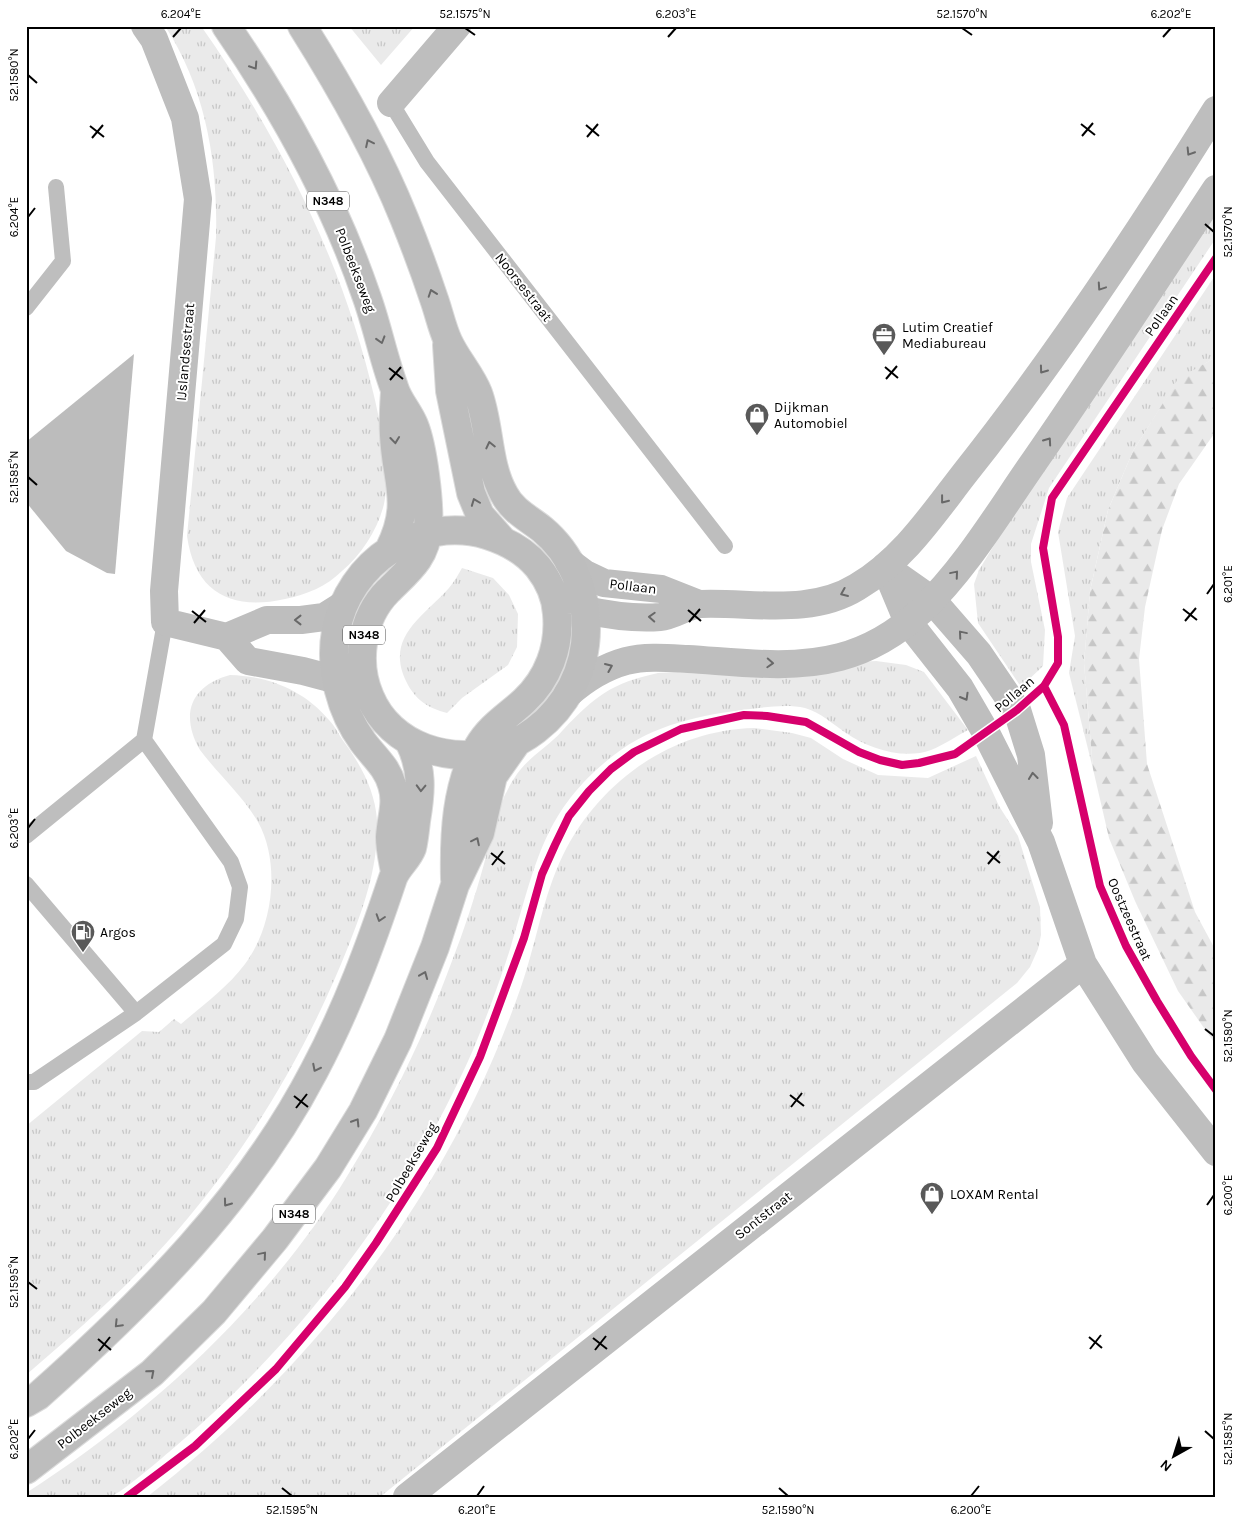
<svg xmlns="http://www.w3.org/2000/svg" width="1242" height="1523" viewBox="0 0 1242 1523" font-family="Karla,sans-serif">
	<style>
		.grass { fill: url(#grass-tufts) }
		.forest { fill: url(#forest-firs) }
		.water { fill: #bcbcbc }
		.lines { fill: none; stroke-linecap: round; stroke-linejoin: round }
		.primary-casing { stroke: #dbdbdb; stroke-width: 30 }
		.service { stroke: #bebebe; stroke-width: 16 }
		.minor { stroke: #bebebe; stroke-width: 28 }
		.tertiary { stroke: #bebebe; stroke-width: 28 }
		.primary { stroke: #bdbdbd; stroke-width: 28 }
		.cycleway-casing { stroke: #fff; stroke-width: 11 }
		.cycleway { stroke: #d6006c; stroke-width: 8 }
		.oneway { stroke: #686868 }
		.ticks { fill: none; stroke: #000; stroke-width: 2 }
		.labels { text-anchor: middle; stroke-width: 4; stroke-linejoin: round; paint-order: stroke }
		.shield { fill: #fff; stroke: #4c4c4c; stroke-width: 1 }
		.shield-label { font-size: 12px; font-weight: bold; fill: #000 }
		.street-label { font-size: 14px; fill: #000; stroke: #fff }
		.poi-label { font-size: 14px; fill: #000; stroke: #fff; text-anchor: start }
		.neatline { fill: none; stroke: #000; stroke-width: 2 }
		.ticks-label { font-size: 12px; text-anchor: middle; fill: #000 }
	</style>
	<defs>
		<pattern id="grass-tufts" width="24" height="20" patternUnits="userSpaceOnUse" patternTransform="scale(1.25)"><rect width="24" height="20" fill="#eaeaea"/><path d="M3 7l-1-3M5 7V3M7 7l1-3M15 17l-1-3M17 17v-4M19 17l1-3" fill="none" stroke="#c7c7c7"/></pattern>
		<pattern id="forest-firs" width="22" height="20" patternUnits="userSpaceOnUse" patternTransform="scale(1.25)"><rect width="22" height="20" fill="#eaeaea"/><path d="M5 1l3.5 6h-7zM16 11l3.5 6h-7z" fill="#c7c7c7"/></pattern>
	</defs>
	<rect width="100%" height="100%" fill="#fff"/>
	<path class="grass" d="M165 26H201C281 140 344 264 375 400 382 433 391 470 384 504 378 529 362 554 342 571 327 586 306 595 285 599 232 611 195 593 187 536L216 237C218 163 206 89 165 26Z
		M349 26H415L381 65Z
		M1216 211V238L1049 488 1031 544V562L1045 630 1043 666 1021 687 978 623 974 584 979 570 1014 512Z
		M1216 274V357L1178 380 1133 451 1108 510 1090 591 1084 663 1093 769 1069 673 1075 636 1058 532 1067 498Z
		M462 568 493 578 509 595 518 614 517 647 508 665 462 698 447 713C428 708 415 700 406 681 385 637 423 617 449 588 454 582 458 575 462 568Z
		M876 661 906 665 924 672 968 730C956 736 944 745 931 750 904 760 869 749 846 733 834 725 820 712 805 708 787 704 768 707 750 709 701 715 654 724 614 755 542 811 536 865 511 946 500 981 487 1016 473 1050 406 1202 302 1339 176 1446 163 1457 123 1492 110 1497 104 1498 94 1497 89 1497 68 1497 47 1497 26 1497V1493C150 1414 269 1304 346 1178 388 1110 424 1037 452 961 464 930 475 897 484 864 492 833 498 801 517 774 530 756 549 746 563 730 595 696 612 683 658 673Z
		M230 675C268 676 304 690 329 720 335 726 339 735 344 742 361 765 375 791 377 820 379 864 364 907 348 947 309 1045 256 1137 188 1218 140 1276 83 1326 26 1375V1126L142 1031 159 1032 174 1019 181 1024C203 1005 227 988 245 964 273 927 281 863 258 822 243 796 218 774 200 750 180 715 190 686 230 675Z
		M754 728 792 733 811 738 843 759 878 775 928 778 976 756 999 806 1018 836 1040 907 1041 935 1038 949 1030 967 1017 983 380 1497H147C263 1406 356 1304 432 1178 468 1118 498 1053 521 987 536 944 543 896 563 855 599 782 671 730 754 728Z"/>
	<path class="forest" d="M1216 357V431L1179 484 1162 530 1145 607 1139 659 1147 764 1195 912 1216 951V1045L1178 991 1135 901 1109 838 1093 769 1084 663 1090 591 1108 510 1133 451 1178 379Z"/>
	<path class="water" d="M134 354 115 574 107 573 66 551 26 502V442Z"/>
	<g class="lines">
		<defs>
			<path id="primary" d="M226 26C284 110 333 199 366 295 377 325 383 357 394 387 398 401 409 412 414 425 423 447 430 504 428 528 426 558 408 571 388 591 361 618 355 663 370 697 380 721 400 739 425 748 505 777 586 711 586 629 586 590 572 554 542 529 528 518 512 510 504 494 487 464 490 425 478 393 471 375 456 359 448 341 442 328 439 313 434 299 425 272 415 245 404 218 377 151 341 88 302 26
				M447 345 450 391 471 493 480 515 503 541
				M389 550C413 503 396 482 394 435 393 421 394 407 395 392
				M395 872C393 861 390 849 390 837 391 819 398 803 392 785 387 767 374 757 363 742 341 712 329 669 336 631 348 562 419 515 487 535 506 541 525 551 538 567 549 581 556 596 557 614 560 647 548 679 524 701 508 716 490 726 478 747 456 786 454 835 455 879
				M26 1403 38 1396C145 1301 248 1198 314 1071 347 1009 371 944 393 878 397 867 408 859 412 848 414 840 415 830 416 821 421 792 423 769 409 741
				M26 1470 152 1373 214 1312 275 1239 328 1168 363 1111 398 1040 435 947 455 885 480 833 493 776 517 742"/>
		</defs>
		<use href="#primary" class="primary-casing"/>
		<path class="service" d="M391 103 427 162 725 546
			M26 308 63 261 56 187
			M26 836 144 740 165 622
			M26 884 136 1013 224 944 236 919 240 887 231 862 144 740
			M26 1082H34L136 1013"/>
		<path class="minor" d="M145 26 154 39 185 118 198 199 164 591 165 622 227 637 267 620H301L324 617 343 605
			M391 103 457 26
			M885 567 908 622 960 688 985 731 1041 842 1083 964 1145 1062 1216 1152
			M885 567 932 600 979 654 1017 710 1031 755 1039 823
			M227 637 248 661 303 671 337 680
			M407 1497 1083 964"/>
		<path class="tertiary" d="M569 562 585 574 604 583 661 589 699 604
			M585 610C608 615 636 619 660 617 674 616 687 605 701 604 753 602 810 616 857 587 903 560 933 514 965 473 1057 357 1138 235 1216 110
			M568 694C585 679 604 667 626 661 646 656 668 658 688 659 738 662 791 670 840 657 870 649 898 632 921 611 964 570 996 517 1029 469 1093 377 1154 283 1216 189"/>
		<use href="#primary" class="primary"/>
		<defs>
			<path id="cycleway" d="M1044 686 1064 725 1100 886 1126 946 1157 1001 1191 1056 1216 1090
				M127 1497 195 1446 276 1369 345 1287 376 1243 437 1148 480 1057 524 938 542 874 555 845 569 816 589 791 611 769 634 752 681 729 744 715 767 716 806 722 859 752 880 760 902 765 919 763 955 754 1017 710 1044 686 1058 663V637L1043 548 1052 498 1216 258"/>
		</defs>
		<use href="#cycleway" class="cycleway-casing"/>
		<use href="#cycleway" class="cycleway"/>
	</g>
	<defs><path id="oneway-chevron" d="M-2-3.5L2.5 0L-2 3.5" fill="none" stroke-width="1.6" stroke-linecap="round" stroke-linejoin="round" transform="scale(1.25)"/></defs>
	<g class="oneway">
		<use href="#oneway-chevron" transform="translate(254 66) rotate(57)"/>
		<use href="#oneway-chevron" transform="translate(369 143) rotate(-116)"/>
		<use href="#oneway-chevron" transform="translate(1190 152) rotate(122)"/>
		<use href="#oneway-chevron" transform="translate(1101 287) rotate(124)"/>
		<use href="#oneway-chevron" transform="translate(432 293) rotate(-109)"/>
		<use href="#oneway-chevron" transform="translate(381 340) rotate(73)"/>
		<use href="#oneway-chevron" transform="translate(1043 370) rotate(126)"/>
		<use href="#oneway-chevron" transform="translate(395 440) rotate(84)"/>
		<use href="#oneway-chevron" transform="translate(1048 441) rotate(-55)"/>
		<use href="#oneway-chevron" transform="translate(490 445) rotate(-103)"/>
		<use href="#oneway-chevron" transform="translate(944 500) rotate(128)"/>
		<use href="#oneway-chevron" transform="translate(475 502) rotate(-111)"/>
		<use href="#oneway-chevron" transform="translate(955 574) rotate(-50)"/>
		<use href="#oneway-chevron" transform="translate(844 593) rotate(157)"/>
		<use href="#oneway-chevron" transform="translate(652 617) rotate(-177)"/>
		<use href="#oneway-chevron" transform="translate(298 620) rotate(180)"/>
		<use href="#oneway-chevron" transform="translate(962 634) rotate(-130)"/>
		<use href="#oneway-chevron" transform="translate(770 663) rotate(3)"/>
		<use href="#oneway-chevron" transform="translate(609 667) rotate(-23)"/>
		<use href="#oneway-chevron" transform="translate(965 697) rotate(60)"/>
		<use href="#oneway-chevron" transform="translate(1033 776) rotate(-96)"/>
		<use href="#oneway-chevron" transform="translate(421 788) rotate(92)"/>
		<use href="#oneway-chevron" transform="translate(476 841) rotate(-64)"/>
		<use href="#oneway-chevron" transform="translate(380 918) rotate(108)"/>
		<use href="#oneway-chevron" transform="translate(424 975) rotate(-68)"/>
		<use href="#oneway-chevron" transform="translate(316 1068) rotate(117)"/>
		<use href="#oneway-chevron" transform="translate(356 1122) rotate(-58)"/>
		<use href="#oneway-chevron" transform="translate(227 1203) rotate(126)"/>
		<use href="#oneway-chevron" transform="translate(263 1255) rotate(-50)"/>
		<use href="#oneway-chevron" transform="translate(118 1324) rotate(134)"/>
		<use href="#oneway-chevron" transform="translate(151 1373) rotate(-41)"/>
	</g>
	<path class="ticks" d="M465 28 475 35M962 28 972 35M173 37 181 28M668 37 676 28M1163 37 1171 28M28 75 37 83M1081 124 1095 135M586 125 599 136M90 126 104 137M1082 136 1093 123M587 137 598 124M92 138 103 125M28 217 35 208M1205 224 1214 232M885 367 898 378M389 368 403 379M886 379 897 366M390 380 401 367M28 477 37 485M1207 594 1214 584M1183 609 1197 620M688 610 701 621M192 611 206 622M1185 621 1196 608M689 622 700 609M194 623 205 610M28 828 35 819M987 852 1000 863M491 853 505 864M988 864 999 851M492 865 503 851M1205 1029 1214 1036M790 1095 804 1106M294 1096 308 1107M791 1107 802 1093M296 1108 307 1094M1207 1205 1214 1195M28 1282 37 1289M1089 1337 1102 1348M593 1338 607 1349M98 1339 111 1350M1090 1349 1101 1335M595 1350 606 1336M99 1351 110 1337M1205 1431 1214 1439M28 1439 35 1430M282 1488 292 1496M779 1488 788 1496M477 1496 484 1486M971 1496 979 1486"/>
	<defs>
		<symbol id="office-pin" viewBox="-11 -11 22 30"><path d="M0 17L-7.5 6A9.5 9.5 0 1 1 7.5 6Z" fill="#595959" stroke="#fff"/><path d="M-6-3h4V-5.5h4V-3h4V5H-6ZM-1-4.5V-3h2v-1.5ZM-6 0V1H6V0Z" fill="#fff"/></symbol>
		<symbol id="shop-pin" viewBox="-11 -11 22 30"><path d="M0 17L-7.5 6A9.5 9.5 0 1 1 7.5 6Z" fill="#595959" stroke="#fff"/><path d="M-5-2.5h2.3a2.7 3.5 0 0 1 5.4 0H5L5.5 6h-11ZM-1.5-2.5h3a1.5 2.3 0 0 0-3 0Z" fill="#fff"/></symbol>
		<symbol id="fuel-pin" viewBox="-11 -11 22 30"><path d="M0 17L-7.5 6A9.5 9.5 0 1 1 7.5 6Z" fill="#595959" stroke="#fff"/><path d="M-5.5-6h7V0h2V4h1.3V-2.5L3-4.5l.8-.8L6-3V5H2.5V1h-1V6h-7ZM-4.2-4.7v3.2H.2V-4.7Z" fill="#fff"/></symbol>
	</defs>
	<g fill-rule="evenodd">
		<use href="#office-pin" x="870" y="321" width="28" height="38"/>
		<use href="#shop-pin" x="743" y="401" width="28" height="38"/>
		<use href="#fuel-pin" x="69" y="918" width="28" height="38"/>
		<use href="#shop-pin" x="918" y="1180" width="28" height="38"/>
	</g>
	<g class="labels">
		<g class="shield">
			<rect x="307" y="191.5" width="42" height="19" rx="4"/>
			<rect x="343" y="625.5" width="42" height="19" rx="4"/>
			<rect x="273" y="1204.5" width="42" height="19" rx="4"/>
		</g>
		<g class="shield-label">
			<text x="328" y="205">N348</text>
			<text x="364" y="639">N348</text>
			<text x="294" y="1218">N348</text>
		</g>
		<g class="street-label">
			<text transform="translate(356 270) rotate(69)" y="5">Polbeekseweg</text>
			<text transform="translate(524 287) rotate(52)" y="5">Noorsestraat</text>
			<text transform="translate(1161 315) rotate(-55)" y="5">Pollaan</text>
			<text transform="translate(185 352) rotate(-85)" y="5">IJslandsestraat</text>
			<text transform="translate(633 586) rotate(7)" y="5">Pollaan</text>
			<text transform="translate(1014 694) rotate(-40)" y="5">Pollaan</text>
			<text transform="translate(1130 919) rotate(66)" y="5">Oostzeestraat</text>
			<text transform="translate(411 1162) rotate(-60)" y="5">Polbeekseweg</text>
			<text transform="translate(763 1215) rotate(-38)" y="5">Sontstraat</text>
			<text transform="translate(94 1418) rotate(-38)" y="5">Polbeekseweg</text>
		</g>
		<g class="poi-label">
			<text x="902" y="332">Lutim Creatief<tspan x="902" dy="16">Mediabureau</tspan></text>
			<text x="774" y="412">Dijkman<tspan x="774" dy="16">Automobiel</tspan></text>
			<text x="100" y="937">Argos</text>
			<text x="950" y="1199">LOXAM Rental</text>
		</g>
	</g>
	<rect width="1242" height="1523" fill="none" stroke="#ffffff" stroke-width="55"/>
	<g transform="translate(1174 1456) rotate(219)" stroke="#ffffff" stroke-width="4" paint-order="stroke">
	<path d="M0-4L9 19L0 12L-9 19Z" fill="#000000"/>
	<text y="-8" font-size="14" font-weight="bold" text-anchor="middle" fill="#000000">N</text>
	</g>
	<rect x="28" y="28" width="1186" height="1468" class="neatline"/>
	<g class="ticks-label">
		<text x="181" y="18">6.204°E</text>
		<text x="465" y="18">52.1575°N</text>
		<text x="676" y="18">6.203°E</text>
		<text x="962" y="18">52.1570°N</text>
		<text x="1171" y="18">6.202°E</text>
		<text transform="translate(14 75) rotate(-90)" y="4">52.1580°N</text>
		<text transform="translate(14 217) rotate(-90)" y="4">6.204°E</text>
		<text transform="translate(1228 232) rotate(-90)" y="4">52.1570°N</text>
		<text transform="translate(14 477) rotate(-90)" y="4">52.1585°N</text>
		<text transform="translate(1228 584) rotate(-90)" y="4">6.201°E</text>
		<text transform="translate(14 828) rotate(-90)" y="4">6.203°E</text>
		<text transform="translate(1228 1036) rotate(-90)" y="4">52.1580°N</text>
		<text transform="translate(1228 1195) rotate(-90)" y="4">6.200°E</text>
		<text transform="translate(14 1282) rotate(-90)" y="4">52.1595°N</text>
		<text transform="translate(1228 1439) rotate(-90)" y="4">52.1585°N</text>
		<text transform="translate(14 1439) rotate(-90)" y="4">6.202°E</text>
		<text x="292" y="1514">52.1595°N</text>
		<text x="477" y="1514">6.201°E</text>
		<text x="788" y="1514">52.1590°N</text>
		<text x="971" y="1514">6.200°E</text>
	</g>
</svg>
